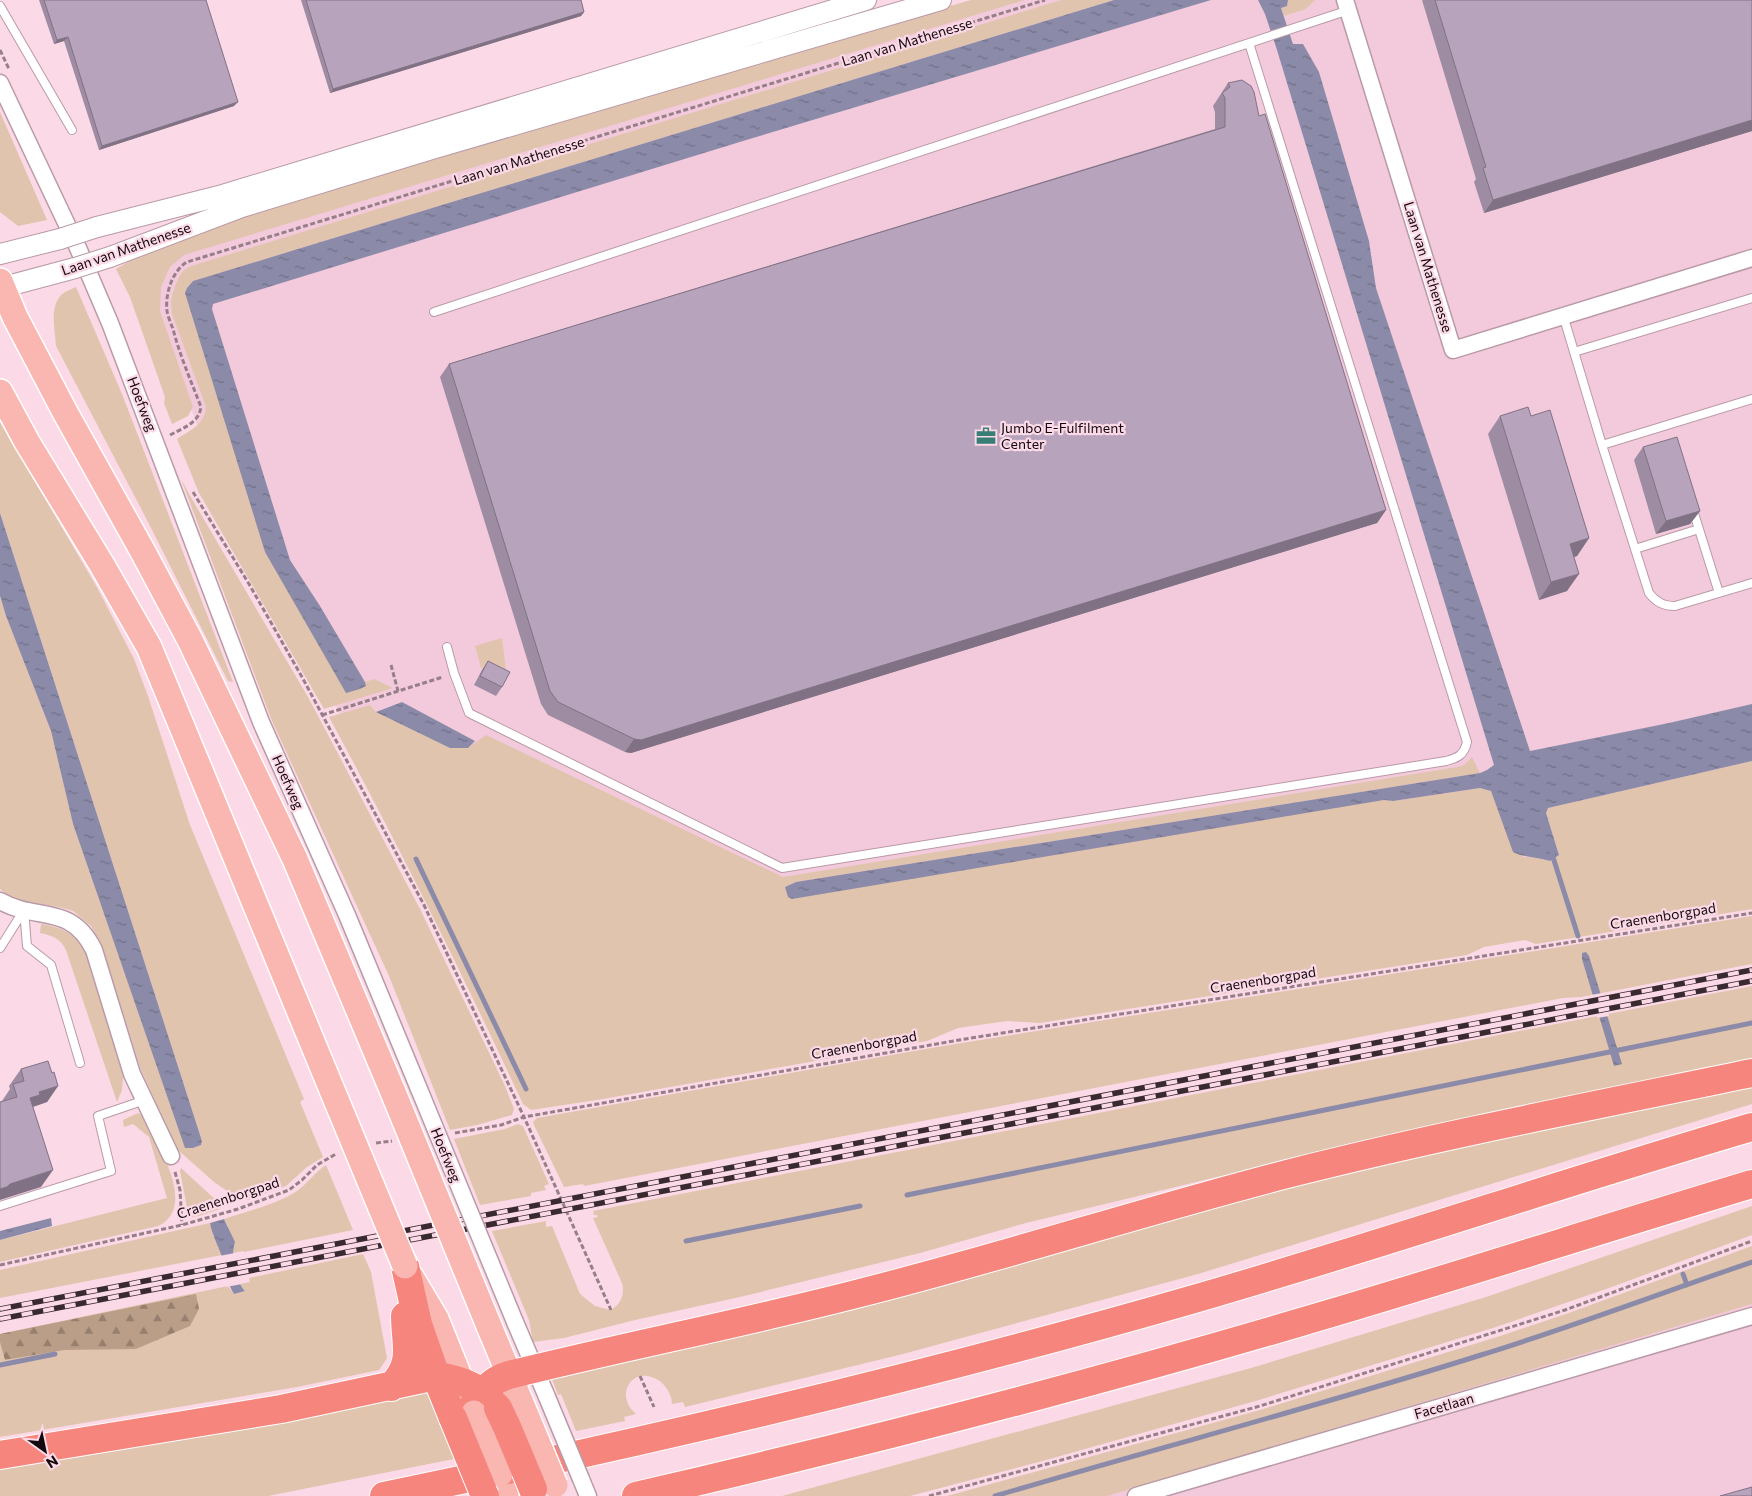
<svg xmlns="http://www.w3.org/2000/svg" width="1752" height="1496" viewBox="0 0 1752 1496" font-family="Commissioner,sans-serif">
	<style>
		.built { fill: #f3cadb }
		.grass { fill: #e1c4ae }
		.forest { fill: url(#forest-firs) }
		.water { fill: url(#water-ripples) }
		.pier { fill: #fbd9e6 }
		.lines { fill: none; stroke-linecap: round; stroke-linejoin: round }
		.stream { stroke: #8b8ba9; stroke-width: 5 }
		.service-casing { stroke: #ba9aa7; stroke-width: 10 }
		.minor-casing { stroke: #ba9aa7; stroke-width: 19 }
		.tertiary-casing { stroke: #ba9aa7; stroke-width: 22 }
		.primary-casing { stroke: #fff; stroke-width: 28 }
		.motorway-casing { stroke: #fff; stroke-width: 30 }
		.path { stroke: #977f89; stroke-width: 3; stroke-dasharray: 5 2.5; stroke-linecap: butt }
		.service { stroke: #fff; stroke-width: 8 }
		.minor { stroke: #fff; stroke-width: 16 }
		.tertiary { stroke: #fff; stroke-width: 20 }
		.primary { stroke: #fab6b1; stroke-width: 25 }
		.motorway { stroke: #f6867d; stroke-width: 28 }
		.rail-casing { stroke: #392a30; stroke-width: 5.5 }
		.rail { stroke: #fbd9e6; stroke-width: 4; stroke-dasharray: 11; stroke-linecap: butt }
		.minor-bridge-casing { stroke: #ba9aa7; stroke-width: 19; stroke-linecap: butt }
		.tertiary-bridge-casing { stroke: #ba9aa7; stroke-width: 22; stroke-linecap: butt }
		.primary-bridge-casing { stroke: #fff; stroke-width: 28; stroke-linecap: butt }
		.motorway-bridge-casing { stroke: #fff; stroke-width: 30; stroke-linecap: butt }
		.minor-bridge { stroke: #fff; stroke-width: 16 }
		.tertiary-bridge { stroke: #fff; stroke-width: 20 }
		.primary-bridge { stroke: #fab6b1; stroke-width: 25 }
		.motorway-bridge { stroke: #f6867d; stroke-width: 28 }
		.wall { fill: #9d8ca2 }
		.shaded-wall { fill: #807284 }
		.building { fill: #b7a3bc; stroke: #807284 }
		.labels { text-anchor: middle; stroke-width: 4.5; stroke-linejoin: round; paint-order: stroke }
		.street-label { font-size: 14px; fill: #13080d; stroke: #fbd9e6 }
		.poi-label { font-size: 14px; fill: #13080d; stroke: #fbd9e6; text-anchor: start }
	</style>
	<defs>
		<pattern id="forest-firs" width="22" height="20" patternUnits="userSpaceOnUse" patternTransform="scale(1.25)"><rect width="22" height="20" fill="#ba9e88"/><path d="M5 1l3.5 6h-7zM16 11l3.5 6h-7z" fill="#967f6e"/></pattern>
		<pattern id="water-ripples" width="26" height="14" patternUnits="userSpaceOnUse" patternTransform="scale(1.25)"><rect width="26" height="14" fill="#8b8ba9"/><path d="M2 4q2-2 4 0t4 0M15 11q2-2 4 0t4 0" fill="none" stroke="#707088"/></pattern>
	</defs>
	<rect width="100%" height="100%" fill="#fbd9e6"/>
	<path class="built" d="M1012 0H1752V862L541 1090 223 494 143 279 152 264Z
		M1752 1299V1496H1075Z"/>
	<path class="grass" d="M971 0H1025L184 255 170 267 161 287 160 311 193 407 188 416 172 424 164 403 165 397 130 297 116 269 131 260 133 255 246 212 506 133Z
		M1061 0H1114L193 281 187 288 265 552 366 686 365 682 374 679 393 688 324 709 199 493 177 439C190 430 205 425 206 407L172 314 171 300 175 286 180 275 184 270 191 266Z
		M1288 0H1315L1306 9 1284 16 1281 8 1287 6Z
		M0 112 47 220 18 226 0 212Z
		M76 287 122 394 233 682 228 681 147 520 56 346C55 329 48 303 65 292 68 290 73 289 76 287Z
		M0 422 98 589 134 659 148 696 190 825 304 1099 300 1102 323 1157 307 1167 286 1186 248 1200 233 1195 214 1182 178 1150 141 1070 102 946 91 926 73 911 59 907 12 899 0 889V596L6 616 51 731 73 824 185 1147 193 1148 201 1145 202 1141 0 513Z
		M181 479 189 494 308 697 420 909 505 1086 514 1109 512 1115 477 1125 450 1130 389 976 272 721Z
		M502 638 507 679 481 668 475 646Z
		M370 705 376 712 468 748 486 735 783 877 1457 767 1464 765 1472 757 1480 773 796 882 785 887 1384 800 1393 801 1480 788 1491 790 1523 857 1540 858 1550 861 1559 855 1546 813 1548 808 1752 761V909L1536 944 1525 940 1484 947 1467 955 1040 1023 1007 1021 958 1028 927 1041 603 1099 531 1110 523 1104C462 973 398 844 329 717Z
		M1752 916V964L1581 997 1563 998 584 1186 583 1184 564 1187 534 1125 533 1122 537 1118 931 1048Z
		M41 924C62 927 76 934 87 954L123 1077 122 1090 117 1102 66 950C60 938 53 936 40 933Z
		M1752 986V1059L1421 1128 1026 1223 920 1253 740 1297 635 1320 564 1338 533 1342 529 1320 492 1231 546 1221V1227L552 1226 580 1294 595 1306 611 1310C621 1304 625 1294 622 1283L593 1218 598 1217 597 1215H594L593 1211Z
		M1752 1079V1104L1198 1274 903 1354 685 1407 683 1402 672 1404C672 1389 657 1373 640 1376 630 1378 623 1391 627 1401 628 1406 632 1410 636 1414L624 1417 625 1421 576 1431 561 1394 558 1395 552 1379C710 1343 869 1309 1025 1263 1086 1245 1146 1227 1205 1204Z
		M138 1113 142 1115C156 1141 199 1207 158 1226L0 1262V1240L167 1198 149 1137 133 1124 124 1127 123 1120Z
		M518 1124 523 1126 549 1184 544 1186 546 1190 531 1193V1196L480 1205 454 1139 505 1129Z
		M326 1165 353 1230 244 1252 243 1251 233 1253 228 1226 224 1219C247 1211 276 1205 297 1191 308 1183 315 1172 326 1165Z
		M181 1168 217 1201 220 1209 199 1216 192 1217 188 1213 180 1171Z
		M1752 1206V1235L1609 1288 1496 1327 1259 1400 1039 1462 910 1496H782L1251 1368 1486 1297Z
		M210 1223 213 1235 222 1255 0 1298V1270Z
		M1752 1246V1304L1107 1496H947L1260 1410 1500 1336 1566 1314Z
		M363 1254 371 1272 387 1358 379 1370 297 1387 0 1437V1334L228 1286 234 1294 245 1291 239 1284 250 1282 249 1278Z
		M432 1388 459 1458 268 1496H0V1466Z"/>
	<path class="forest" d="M196 1294 199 1309 190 1326 136 1349 64 1350 5 1360 0 1342V1334Z"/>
	<path class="water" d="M1114 0H1211L743 141 213 304 212 309 290 560 320 606 365 682 366 686 360 689 346 693 265 552 185 293 187 288 193 281Z
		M1258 0H1288L1287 6 1281 8 1293 44H1303L1319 72 1369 241 1376 288 1530 751 1669 723 1752 704V761L1548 808 1546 813 1559 855 1550 861C1537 857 1525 858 1513 852L1491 791 1480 788 1393 801 1384 800 792 899 788 897 785 887 796 882 1480 773 1487 770 1494 765 1277 50 1265 14Z
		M0 513 202 1141 201 1145 193 1148H185L73 824 51 731 6 616 0 596Z
		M402 702 475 741 468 748H450L376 712Z
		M1586 952 1589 956 1622 1064 1614 1066 1582 959V953Z
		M51 1218 52 1226 0 1240V1231Z
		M224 1219 235 1242C230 1256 236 1282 245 1291L234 1294C226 1282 227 1270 222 1257 218 1245 212 1235 210 1223Z"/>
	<path class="pier" d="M1602 993 1609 1016 1597 1018 1591 995Z
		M235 1253 242 1284 226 1287 222 1260 219 1256Z"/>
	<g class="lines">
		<path class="stream" d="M1552 854 1578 936
			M416 859 526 1089
			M907 1195 1752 1023
			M686 1241 860 1206
			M1683 1274 1687 1285
			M0 1365 55 1354
			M995 1496C1157 1448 1320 1406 1481 1355 1572 1327 1661 1293 1752 1262"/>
		<defs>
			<path id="service" d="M0 6 72 130
				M434 312 1349 10
				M1563 315 1602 445 1649 593C1656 602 1663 606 1675 606L1752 583
				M1574 352 1752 298
				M1602 445 1752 399
				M1692 507 1719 593
				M1635 549 1699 529
				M447 647 454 673 469 713 782 868 1446 761C1458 758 1464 755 1467 742L1249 43
				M24 910 27 946 51 965 80 1063
				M0 948 24 910
				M0 1206 111 1171 98 1116 145 1100"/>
			<path id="minor" d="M1345 0 1453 350 1752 258
				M0 83 78 248 110 323 261 722 347 915 419 1089
				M0 901C37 922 71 903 94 950L132 1074 171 1156
				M515 1322 547 1397
				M581 1479 588 1496
				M1136 1496 1752 1316"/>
			<path id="tertiary" d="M97 227 219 196 866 0
				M0 254 60 239
				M110 257 242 207 432 149 941 0
				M0 288 75 268"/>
			<path id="primary" d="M0 281 15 317 66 414 142 550 190 640 295 859 393 1092
				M0 392 27 442 102 565 149 647 337 1102
				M411 1277 436 1319 467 1396
				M489 1326 521 1403
				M500 1474 506 1496"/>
			<path id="motorway" d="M405 1266 418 1324 436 1376 453 1418
				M391 1387C415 1362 405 1345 405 1316
				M472 1407C482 1392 491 1380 509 1375 626 1346 744 1323 860 1293 1003 1257 1144 1211 1287 1174 1441 1135 1597 1105 1752 1073
				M0 1455 281 1409 436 1376C459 1379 480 1386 495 1405
				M384 1496C656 1440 927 1376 1194 1299 1381 1245 1565 1182 1752 1127
				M636 1496C859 1444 1081 1387 1301 1322 1452 1278 1602 1229 1752 1184"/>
		</defs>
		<use href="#service" class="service-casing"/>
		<use href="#minor" class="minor-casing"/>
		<use href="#tertiary" class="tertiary-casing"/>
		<use href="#primary" class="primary-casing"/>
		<use href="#motorway" class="motorway-casing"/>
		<path class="path" d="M0 50 9 69
			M170 435C183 428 199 423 201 407 191 381 180 356 173 329 171 324 168 317 167 311 165 294 172 271 187 262L1045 0
			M193 492 249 584 302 677 424 905 524 1117 611 1310
			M391 665 398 691
			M322 715 443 677
			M455 1133 501 1125 524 1117 959 1040 1752 913
			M376 1143 392 1141
			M175 1172 180 1190 182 1225
			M0 1265 182 1225 238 1209 289 1190 302 1180 317 1165 336 1154
			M640 1376 654 1407
			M929 1496 1260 1406 1565 1310 1752 1241"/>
		<use href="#service" class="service"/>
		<use href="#minor" class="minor"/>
		<use href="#tertiary" class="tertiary"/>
		<use href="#primary" class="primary"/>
		<use href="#motorway" class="motorway"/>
		<defs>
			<path id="rail" d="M0 1309 1752 970
				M0 1319 1752 981"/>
		</defs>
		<use href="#rail" class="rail-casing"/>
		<use href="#rail" class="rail"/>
		<defs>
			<path id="minor-bridge" d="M419 1089 515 1322
				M547 1397 581 1479"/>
			<path id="tertiary-bridge" d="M60 239 97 227
				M75 268 110 257"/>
			<path id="primary-bridge" d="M393 1092 489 1326
				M337 1102 405 1266
				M521 1403 555 1485
				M474 1413 500 1474"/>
			<path id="motorway-bridge" d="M498 1408 507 1427 533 1489
				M453 1418 485 1496"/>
		</defs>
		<use href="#minor-bridge" class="minor-bridge-casing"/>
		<use href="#tertiary-bridge" class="tertiary-bridge-casing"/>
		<use href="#primary-bridge" class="primary-bridge-casing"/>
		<use href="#motorway-bridge" class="motorway-bridge-casing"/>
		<use href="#minor-bridge" class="minor-bridge"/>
		<use href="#tertiary-bridge" class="tertiary-bridge"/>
		<use href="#primary-bridge" class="primary-bridge"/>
		<use href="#motorway-bridge" class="motorway-bridge"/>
	</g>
	<path class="wall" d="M39 0H206L234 106 99 150 64 41 54 44Z
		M301 0H581L584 12 581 16 330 93Z
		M1422 0H1752V131L1484 213 1474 182 1476 179Z
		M1228 83 1259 116 1386 510 1377 523 631 753 625 752 548 715 541 704 440 377 449 364 1215 129V112L1213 106Z
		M1500 416H1531L1589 538 1577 556 1574 557 1567 591 1539 600 1488 434Z
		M1643 447 1700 511 1690 524 1656 534 1634 460Z
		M488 661 502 687 496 696 474 685 482 670Z
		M21 1069 52 1073 58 1086 47 1102 33 1107 41 1187 2 1101 10 1089 9 1086Z"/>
	<path class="shaded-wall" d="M584 12 581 16 330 93 333 89Z
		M68 37 64 41 54 44 57 40Z
		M238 102 234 106 99 150 102 146Z
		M1752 120V131L1484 213 1493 200Z
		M1386 510 1377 523 631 753 625 752 634 739Z
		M1700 511 1690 524 1656 534 1666 521Z
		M1589 538 1577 556 1558 562 1570 544Z
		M1579 574 1567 591 1539 600 1551 582Z
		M58 1086 47 1102 32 1107 30 1098 39 1092Z
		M53 1170 41 1187 0 1200V1189L10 1184Z"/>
	<path class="building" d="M44 0H206L238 102 102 146 68 37 57 40Z
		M306 0H581L584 12 333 89Z
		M1435 0H1752V120L1493 200 1483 168 1486 167Z
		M1242 80 1251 86 1254 92 1259 116 1265 114 1386 510 641 740 634 739 558 702 550 691 449 364 1225 127V98L1222 93 1230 87 1228 83Z
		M1528 407 1531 416 1550 410 1589 538 1570 544 1579 574 1551 582 1500 416Z
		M1677 437 1700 511 1666 521 1643 447Z
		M488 661 510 672 502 687 480 676Z
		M48 1061 52 1073 54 1072 58 1086 39 1092 40 1095 30 1098 53 1170 10 1184 7 1187 0 1189V1102L17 1097 13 1084 24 1081 21 1069Z
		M1752 1487V1496H1720Z"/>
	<defs>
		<symbol id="office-bare" viewBox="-9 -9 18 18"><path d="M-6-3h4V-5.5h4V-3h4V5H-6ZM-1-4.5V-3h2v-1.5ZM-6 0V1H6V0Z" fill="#377e76" stroke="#fbd9e6" stroke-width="2.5" paint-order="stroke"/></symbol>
	</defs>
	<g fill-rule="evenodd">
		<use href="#office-bare" x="972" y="422" width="28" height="28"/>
	</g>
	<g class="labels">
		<g class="street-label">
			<text transform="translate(907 42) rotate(-17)" y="5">Laan van Mathenesse</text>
			<text transform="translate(519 161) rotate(-17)" y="5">Laan van Mathenesse</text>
			<text transform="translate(126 249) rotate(-19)" y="5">Laan van Mathenesse</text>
			<text transform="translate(1428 267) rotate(73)" y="5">Laan van Mathenesse</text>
			<text transform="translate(142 404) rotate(69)" y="5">Hoefweg</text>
			<text transform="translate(288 782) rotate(66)" y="5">Hoefweg</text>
			<text transform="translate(1663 916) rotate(-9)" y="5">Craenenborgpad</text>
			<text transform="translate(1263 980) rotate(-9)" y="5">Craenenborgpad</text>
			<text transform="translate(864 1045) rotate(-10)" y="5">Craenenborgpad</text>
			<text transform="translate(446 1155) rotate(68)" y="5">Hoefweg</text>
			<text transform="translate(228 1198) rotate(-18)" y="5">Craenenborgpad</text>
			<text transform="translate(1444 1406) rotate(-16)" y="5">Facetlaan</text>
		</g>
		<g class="poi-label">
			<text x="1001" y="433">Jumbo E-Fulfilment<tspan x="1001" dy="16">Center</tspan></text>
		</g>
	</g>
	<g transform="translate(45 1451) rotate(147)" stroke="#fbd9e6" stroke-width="4" paint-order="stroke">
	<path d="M0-4L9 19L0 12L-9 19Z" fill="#13080d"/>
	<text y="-8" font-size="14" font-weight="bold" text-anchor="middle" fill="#13080d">N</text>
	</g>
</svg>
